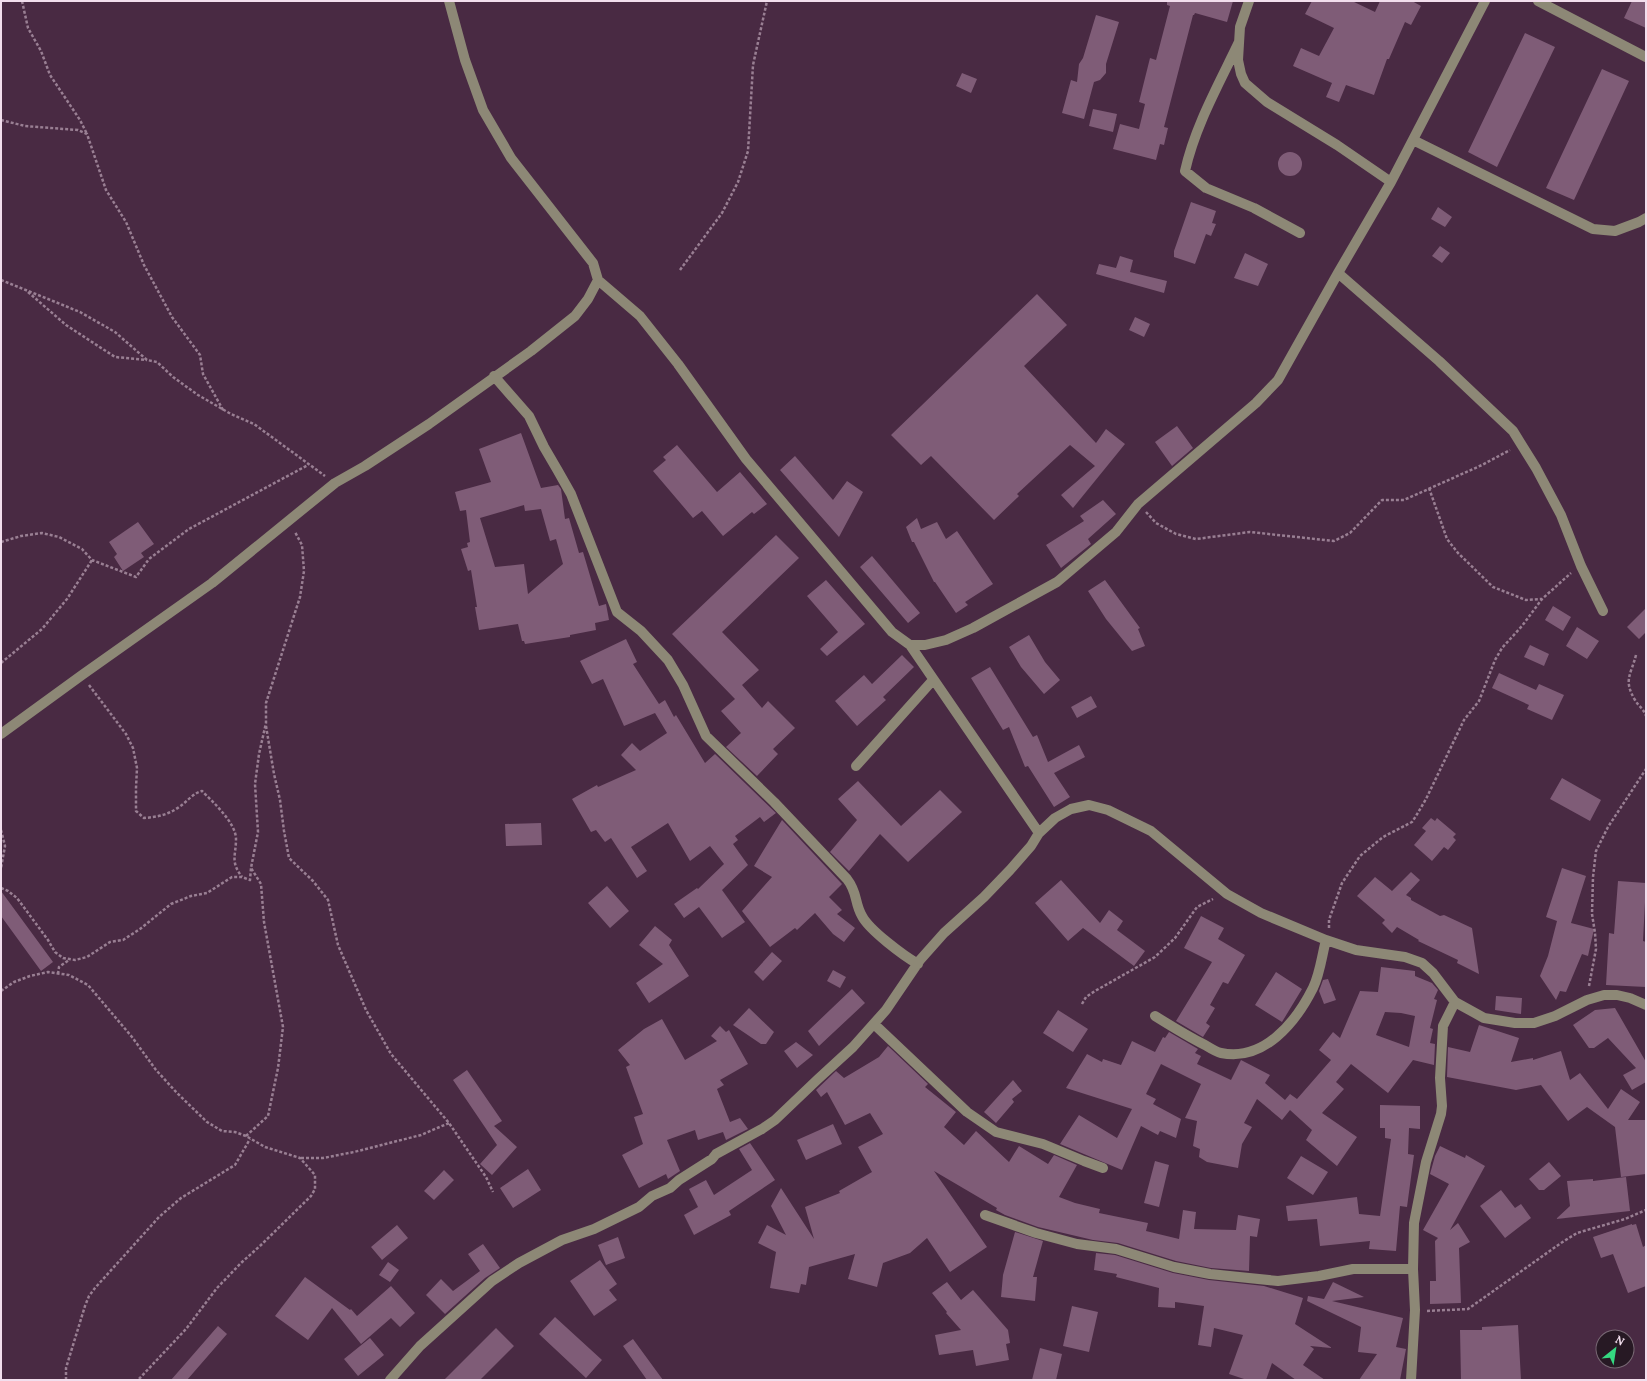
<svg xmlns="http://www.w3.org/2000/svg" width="1647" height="1381" viewBox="0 0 1647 1381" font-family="Lora,serif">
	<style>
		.building { fill: #7f5c77; fill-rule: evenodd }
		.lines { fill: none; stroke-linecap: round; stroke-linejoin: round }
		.path { stroke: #997f93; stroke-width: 2.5; stroke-dasharray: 3 2; stroke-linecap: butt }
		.minor { stroke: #8d8876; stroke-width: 10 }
	</style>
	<rect width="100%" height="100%" fill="#492a43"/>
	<path class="building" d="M1167 1H1233L1227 22 1195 13 1194 15H1193L1164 127 1168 128 1164 145 1160 144 1156 160 1113 149 1120 124 1139 129 1145 104 1139 102 1150 58 1156 60 1170 6 1167 5Z
		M1312 1H1352L1375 12 1380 1H1412L1421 6 1411 25 1405 22 1389 59H1387L1374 95 1346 85 1339 102 1326 97 1332 83 1293 66 1301 48 1319 56 1334 28 1305 14Z
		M1632 1H1646V28L1624 18Z
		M1096 15 1119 22 1106 64V73L1100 80 1094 82 1084 119 1062 113 1071 80 1077 82 1079 64 1083 58Z
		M1525 33 1555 47 1497 167 1468 152Z
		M1602 69 1629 81 1574 200 1546 188Z
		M962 73 977 79 971 93 956 86Z
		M1093 109 1117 114 1113 132 1089 126Z
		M1278 164a12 12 0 1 1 24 0a12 12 0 1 1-24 0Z
		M1191 202 1216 211 1212 223 1216 224 1211 236 1206 234 1195 264 1174 257V251Z
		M1438 207 1452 217 1445 227 1431 219Z
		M1440 246 1450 253 1442 263 1432 256Z
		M1245 253 1268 264 1258 286 1234 278Z
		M1120 256 1133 260 1130 272 1167 281 1164 293 1096 274 1099 264 1116 268Z
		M1037 294 1067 325 1024 366 1096 443 1106 429 1125 444 1073 508 1061 495 1095 466 1070 445 1017 494 1019 496 994 520 931 456 921 465 891 435Z
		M1135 317 1150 324 1144 337 1129 330Z
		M1177 426 1193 448 1172 466 1155 442Z
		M521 433 541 488 558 485 561 489 565 519 569 518 579 553 583 552 599 606 606 604 609 620 595 623 596 630 570 635V637L525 644 524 641H522L518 624 479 630 475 607H477L471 570 468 571 461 549 468 547 467 543 470 542 466 510 460 511 455 492 491 482 479 449ZM524 505 525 511 541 509 550 541 556 539 563 564 528 594 524 564 495 567 480 518Z
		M677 445 717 492 740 472 767 504 754 514 752 512 723 536 702 511 693 518 653 471 666 460 663 457Z
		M795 456 833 500 847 481 863 492 839 537 780 470Z
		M1103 500 1116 514 1088 539 1091 544 1061 568 1046 545 1084 521 1080 516Z
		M917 518 921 529 937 522 946 539 957 531 993 584 965 602 968 605 956 613 935 582H934L914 542H912L906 527Z
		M138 522 154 544 141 553 144 557 123 571 114 557 117 554 109 542Z
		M776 535 799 558 722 632 759 670 742 685 762 708 768 701 795 728 773 749 778 754 757 776 726 747 741 733 721 711 735 699 672 634Z
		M872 556 920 613 908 623 860 567Z
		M826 580 865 624 827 656 820 649 838 632 807 596Z
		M1105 580 1140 628 1138 629 1145 646 1132 651 1106 619 1088 591Z
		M1553 606 1571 617 1563 631 1545 620Z
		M1646 608V632L1639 639 1627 627Z
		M1577 627 1599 641 1587 659 1566 646Z
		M1029 635 1045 662 1060 680 1044 694 1021 667 1009 647Z
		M626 639 637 662 633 664 659 704 665 700 674 717 676 715 705 763 715 754 776 813 764 822 760 817 735 836 738 840 733 844 748 865 722 890 745 922 722 938 699 907 684 918 674 904 697 888 698 889 724 864 710 846 690 861 668 823 631 847 647 871 637 878 611 838 605 842 596 830 591 832 572 799 597 785 598 787 636 770 621 755 632 743 640 751 667 733 655 713 624 726 603 679 592 684 580 661Z
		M1530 645 1549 654 1544 666 1524 657Z
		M902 655 914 667 883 697 886 700 857 726 835 701 864 675 872 684Z
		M990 667 1033 737 1037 735 1048 762 1079 745 1085 757 1054 773 1070 797 1054 807 1028 766 1025 767 1009 727 1003 730 971 678Z
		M1499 673 1536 690 1539 684 1564 695 1552 720 1527 709 1529 705 1492 688Z
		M1091 696 1097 707 1077 718 1071 707Z
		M1562 778 1601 800 1590 821 1550 799Z
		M858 781 901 826 940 790 962 812 908 862 880 834 849 871 830 852 857 820 838 799Z
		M1431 818 1435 821 1437 818 1456 834 1453 837 1456 840 1448 850 1444 847 1432 861 1414 845 1426 831 1422 828Z
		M782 820 842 884 829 897 842 910 837 914 855 928 844 942 833 934 815 913 797 930 795 928 770 947 742 911 772 877 754 866Z
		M541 823 542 845 506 846 505 824Z
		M1562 868 1586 876 1571 923 1594 929 1588 956 1582 954 1566 992 1560 991 1556 1000 1540 976 1548 956 1557 921 1546 917Z
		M1411 872 1420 880 1406 895 1411 898V900L1440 916 1444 915 1472 928 1479 974 1457 963 1458 960 1418 941 1419 940 1397 927 1392 933 1382 923 1385 920 1357 896 1375 877 1392 891Z
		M1061 880 1100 923 1109 910 1123 921 1117 930 1145 951 1134 966 1083 928 1068 941 1035 903Z
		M1618 881 1646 883 1643 941 1646 942V987L1606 985 1609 933 1614 934Z
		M607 886 629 911 610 928 588 903Z
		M1 891 53 962 41 971 1 916Z
		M1201 916 1224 928 1218 939 1245 955 1228 984 1223 982 1210 1005 1215 1008 1206 1023 1210 1026 1203 1037 1176 1021 1212 962 1184 948Z
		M655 926 672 940 669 945 689 976 649 1003 636 983 663 964 639 945Z
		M772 952 782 961 763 981 754 972Z
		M1381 967 1415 971V976L1432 983 1438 990 1434 999 1437 1000 1430 1028 1433 1029 1430 1043 1435 1044 1434 1065 1413 1060 1388 1093 1351 1064 1336 1082 1344 1089 1322 1113 1357 1137 1337 1166 1306 1140 1312 1130 1290 1110 1282 1120 1257 1099 1244 1123 1252 1127 1242 1144 1238 1168 1207 1162 1199 1157 1200 1149 1193 1146 1197 1121 1185 1118 1201 1084 1161 1064 1146 1094 1156 1099 1153 1104 1181 1119 1176 1138 1160 1131 1158 1135 1141 1126 1122 1170 1060 1144 1079 1115 1117 1138 1132 1109 1066 1088 1087 1054 1102 1062 1103 1059 1121 1065 1132 1041 1155 1052 1163 1037 1165 1038 1169 1032 1198 1049 1195 1053 1201 1056 1197 1064 1231 1080 1241 1060 1270 1075 1265 1083 1285 1100 1290 1094 1297 1099 1331 1060 1319 1050 1333 1032 1340 1038 1360 991 1378 992ZM1385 1012 1401 1013 1415 1016 1409 1047 1376 1035Z
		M833 970 846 977 840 988 827 981Z
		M1276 972 1302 989 1282 1022 1255 1005Z
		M1328 979 1336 1000 1324 1004 1319 991 1323 980Z
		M852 989 865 1003 819 1046 808 1031Z
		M1496 996 1522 998 1521 1014 1495 1010Z
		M749 1008 774 1032 766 1044H761L733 1025Z
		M1615 1008 1646 1062V1082L1632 1090 1623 1075 1636 1068 1608 1038 1594 1048H1589L1573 1025 1595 1010Z
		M1058 1010 1088 1029 1073 1052 1043 1033Z
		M662 1019 685 1060 717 1041 711 1036 720 1026 726 1032 729 1030 748 1064 720 1080 724 1085 717 1089 730 1122 740 1118 748 1129 726 1140 723 1132 698 1140 695 1130 667 1140 680 1171 668 1179 666 1174 639 1188 622 1155 643 1144 634 1117 643 1114 626 1067 630 1065 618 1050 644 1029Z
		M1479 1025 1519 1038 1511 1062 1533 1058V1060L1561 1051 1570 1080 1580 1073 1608 1109 1621 1089 1640 1102 1628 1120H1646V1174L1621 1177 1615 1127 1587 1107 1568 1121 1541 1085 1516 1090 1447 1077 1448 1047 1470 1052Z
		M796 1042 813 1055 797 1068 784 1051Z
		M888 1046 927 1083 928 1084 925 1087 956 1112 944 1127 964 1145 976 1131 1009 1162 1019 1146 1048 1164 1054 1155 1077 1165 1059 1197 1075 1203 1100 1209 1099 1213 1148 1223 1146 1231 1179 1239 1183 1210 1196 1212 1194 1229 1236 1230 1238 1215 1260 1219 1257 1237 1250 1236 1249 1271 1211 1268 1176 1261 1118 1243 1093 1240 1038 1227 1005 1215 996 1210 997 1208 934 1171 987 1247 950 1272 927 1238 910 1253 883 1263 877 1287 848 1279 855 1254 809 1267 806 1285 801 1284 799 1293 770 1288 776 1252 758 1243 767 1225 786 1235 771 1206 781 1188 814 1239 805 1207 840 1193 839 1191 872 1172 858 1147 883 1134 870 1113 845 1125 827 1092 821 1097 816 1090 836 1071 844 1078 879 1057Z
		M467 1070 502 1121 494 1126 517 1147 492 1175 480 1164 497 1145 453 1080Z
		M1013 1080 1022 1091 1012 1099 1014 1102 996 1123 984 1112Z
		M1380 1105 1420 1106V1129L1409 1128 1408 1154 1414 1155 1407 1207 1400 1206 1396 1251 1369 1249 1370 1241 1320 1246 1317 1219 1288 1221 1286 1206 1357 1197 1359 1214 1380 1216 1391 1139 1385 1138V1128H1380Z
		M833 1124 842 1144 806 1160 797 1140Z
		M750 1143 775 1180 729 1211 731 1215 694 1235 684 1215 698 1207 689 1189 706 1180 714 1195 752 1170 739 1149Z
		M1440 1146 1465 1158 1466 1155 1485 1166 1450 1230 1458 1223 1470 1242 1459 1248 1461 1303 1430 1304V1281H1436L1435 1241 1438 1238 1423 1230 1449 1184 1430 1174 1435 1156Z
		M1301 1156 1328 1172 1313 1195 1287 1178Z
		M1155 1161 1169 1165 1159 1207 1144 1203Z
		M1549 1162 1561 1176 1544 1190H1539L1529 1179Z
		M528 1169 541 1190 513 1208 500 1188Z
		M444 1170 454 1180 434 1200 424 1191Z
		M1626 1177 1630 1211 1556 1219 1570 1206 1567 1181 1593 1179V1181Z
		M1501 1190 1515 1208 1521 1204 1531 1218 1505 1238 1480 1206Z
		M1632 1224V1225L1636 1224 1643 1247 1646 1245V1286L1628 1293 1613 1254 1601 1258 1593 1237Z
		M397 1225 408 1238 382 1260 371 1247Z
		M1015 1232 1043 1241 1033 1277H1037L1035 1301 1001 1297 1003 1275Z
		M618 1237 625 1258 606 1265 598 1245Z
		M483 1244 500 1268 485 1278 445 1314 426 1295 441 1279 453 1291 480 1271 468 1254Z
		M1096 1253 1115 1255 1173 1273 1209 1280 1264 1286 1303 1298 1295 1324 1332 1348 1310 1346 1314 1349 1303 1365 1325 1380H1296L1272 1363 1266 1380H1247L1229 1374 1243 1335 1214 1328 1211 1347 1198 1345 1204 1306 1175 1302V1308L1158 1307 1159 1288 1116 1277 1117 1274 1094 1270Z
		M600 1260 617 1284 609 1290 617 1300 594 1316 570 1281Z
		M388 1262 399 1270 390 1282 379 1275Z
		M305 1277 350 1310 351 1309 357 1316 391 1286 415 1313 400 1327 391 1318 361 1344 332 1308 308 1340 275 1316Z
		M947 1282 961 1300 973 1290 1008 1330 1010 1343 1006 1344 1009 1360 976 1366 973 1350 939 1355 935 1335 961 1330 946 1313 947 1312 932 1293Z
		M1333 1282 1364 1297 1332 1301 1403 1318 1396 1347 1406 1349 1400 1380H1359L1377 1354 1358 1352 1361 1327 1307 1301 1308 1296 1324 1299Z
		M1072 1306 1098 1312 1089 1352 1063 1346Z
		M555 1317 602 1360 586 1378 539 1334Z
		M1518 1325 1521 1380H1461L1460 1330H1482V1327Z
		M218 1326 227 1334 187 1380H171Z
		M496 1328 514 1346 480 1380H444Z
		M370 1338 384 1355 358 1376 344 1359Z
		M633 1339 663 1380H647L623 1346Z
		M1040 1348 1062 1354 1056 1380H1032Z"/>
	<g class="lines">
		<path class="path" d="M22 1 28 28 41 51 50 75 80 120 87 134
			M1 120 25 126 78 130 87 134 106 190 126 222 144 265 172 317 200 355 203 374 223 410
			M680 270 722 213 738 182 748 151 753 65 767 1
			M1 280 80 312 115 332 147 360 157 362 173 377 198 395 231 414 254 424 325 476
			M28 292 66 325 115 357 147 360
			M1429 488 1447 539 1458 553 1493 587 1526 600 1541 599
			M1146 512 1156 523 1176 534 1196 539 1250 532 1334 541 1350 533 1382 500H1404L1482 465 1510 450
			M1 542 21 536 42 533 59 537 82 549 92 560 136 577 149 559 189 529 308 465
			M1636 655C1631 675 1623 680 1635 700 1639 707 1644 709 1646 716
			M1 663 42 629 67 599 92 560
			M89 685 126 734 133 748 137 768 136 788V811L144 818C157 817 168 815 179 807 187 802 193 793 202 791 213 802 236 823 236 839 236 856 230 861 242 877
			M266 726 274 774 280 800 284 831 289 858 313 881 328 900 338 945 366 1010 391 1054 449 1123 486 1177 493 1192
			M1 830 5 846 1 868
			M1 888 8 891 17 898 48 940 55 952 63 958 75 960 87 957 110 942 123 940 140 929 171 904 191 896 207 893 232 877H242L250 880 251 868
			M1329 928V920L1342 883 1360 856 1383 837 1412 822 1416 816 1426 799 1464 720 1479 701 1495 660 1502 648 1522 626 1542 599 1571 573
			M58 974 59 967 69 960
			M1589 986 1596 949 1595 933 1592 914 1593 877 1596 851 1608 827 1646 769
			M1 991 14 982 30 976 48 972 69 975 88 985 132 1037 156 1070 177 1093 207 1122 222 1131 235 1132 246 1136 265 1147 300 1158 315 1175V1189L311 1196 261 1245 241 1263 217 1288 186 1329 138 1380
			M1082 1004 1086 997 1095 991 1155 957 1175 938 1197 907 1213 899
			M246 1136 268 1116 278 1068 283 1027 264 922 261 884 251 868 258 832 255 784 259 754 266 723V703L300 597 304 571 302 545 295 532
			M301 1158H323L354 1152 421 1135 449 1123
			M1427 1311 1468 1309 1561 1243 1577 1233 1625 1219 1646 1210
			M66 1380V1368L85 1306 89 1296 95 1288 159 1217 181 1198 235 1165 250 1139"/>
		<path class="minor" d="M1249 1 1240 27 1238 60 1241 74 1245 83 1267 102 1337 145 1391 182
			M1538 1 1646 57
			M1239 42C1219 84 1195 126 1185 171L1206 188 1254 208 1300 233
			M1413 140 1593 229 1615 231 1639 222 1646 218
			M1338 273 1439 361 1513 431 1536 468 1561 515 1581 566 1603 611
			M598 280 640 316 678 364 746 459 892 632 910 645H925L946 640 973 628 1057 582 1116 532 1138 504 1256 403 1278 380 1338 273 1391 182 1485 1
			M494 376 529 416 544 447 558 471 571 494 617 612 641 631 668 660 683 685 706 736 774 802 847 879C858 893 854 902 862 916 869 930 904 956 918 964
			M910 645 1039 833
			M1 734 82 675 212 583 335 483 365 466 429 424 531 351 575 316 588 299 598 280 593 263 511 158 483 110 465 60 449 1
			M856 766 933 680
			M1155 1016C1171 1026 1187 1036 1205 1045 1210 1048 1216 1052 1221 1053 1264 1062 1296 1022 1313 988 1320 974 1322 955 1326 940
			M874 1024 967 1112 996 1132 1043 1144 1084 1161 1103 1168
			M985 1215 1036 1233 1077 1244 1116 1249 1174 1267 1210 1274 1278 1281 1319 1276 1353 1269H1413
			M390 1380 420 1346 492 1281 519 1263 562 1240 594 1229 639 1207 652 1196 670 1188 679 1180 712 1159 716 1154 762 1129 775 1120 818 1079 853 1047 886 1010 920 960 944 933 984 897 1010 870 1031 846 1039 833 1055 818 1071 809 1089 805 1108 810 1151 831 1227 894 1261 913 1326 940 1356 950 1405 957 1422 963 1433 973 1455 1002 1484 1018 1515 1023H1534L1555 1016 1587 1000 1604 995H1617L1630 998 1646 1005
			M1411 1380 1415 1310 1413 1269 1414 1223 1426 1162 1441 1114 1442 1106 1440 1078 1443 1026 1455 1002"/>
	</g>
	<rect width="1647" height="1381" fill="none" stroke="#f2deed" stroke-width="4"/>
	<g transform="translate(1615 1349) rotate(30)"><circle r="19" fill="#271924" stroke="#786874"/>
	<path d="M0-3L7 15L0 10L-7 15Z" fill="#35d881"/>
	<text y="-6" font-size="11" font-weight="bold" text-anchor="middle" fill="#f2deed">N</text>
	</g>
</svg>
